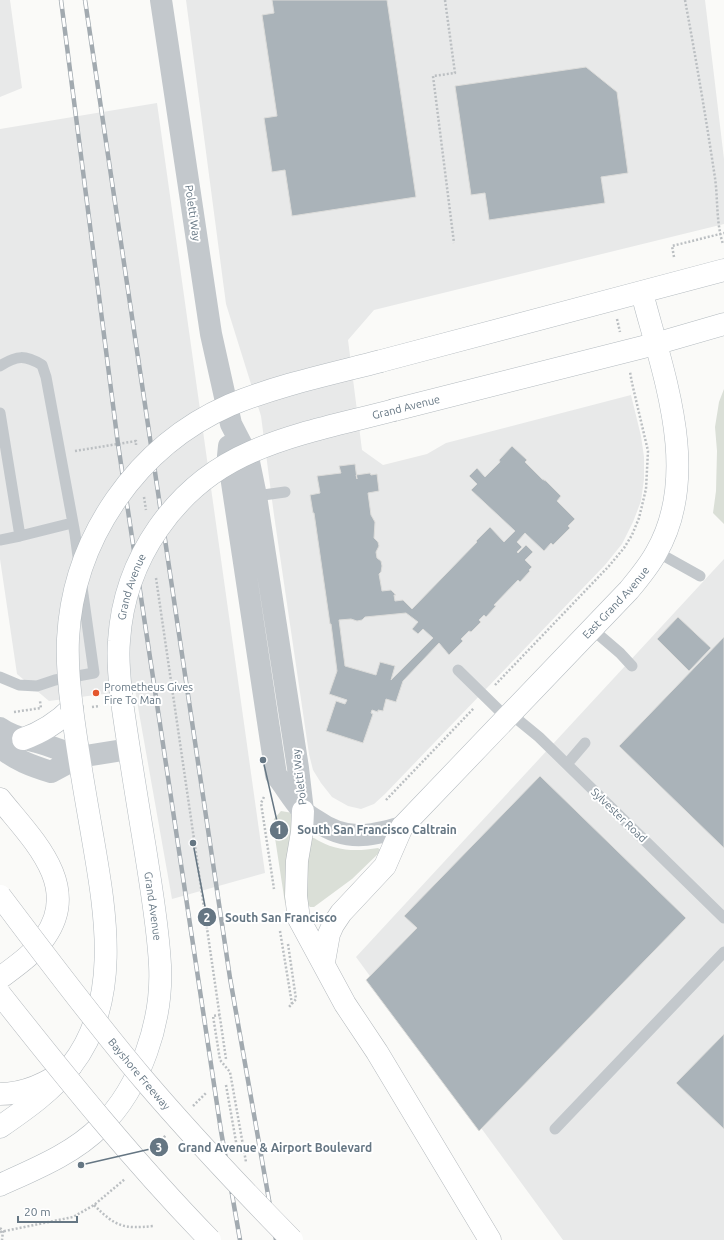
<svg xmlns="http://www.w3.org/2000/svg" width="724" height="1240" viewBox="0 0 724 1240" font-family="Ubuntu,sans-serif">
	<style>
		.built { fill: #e8e9e9 }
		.green { fill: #dadfd7 }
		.building { fill: #aab3b9; stroke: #dcdcda; fill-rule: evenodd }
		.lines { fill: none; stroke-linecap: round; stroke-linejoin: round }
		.secondary-casing { stroke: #b3babf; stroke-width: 23 }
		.motorway-casing { stroke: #b4b9bd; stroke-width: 23 }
		.path { stroke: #bbbfc2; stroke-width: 2.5; stroke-dasharray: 2 2; stroke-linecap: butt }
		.service { stroke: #c3c8cc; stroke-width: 11 }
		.minor { stroke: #c3c8cc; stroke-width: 22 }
		.tertiary { stroke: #c3c8cc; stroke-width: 22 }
		.secondary { stroke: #fff; stroke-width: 22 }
		.motorway { stroke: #fff; stroke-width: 22 }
		.rail-casing { stroke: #a2aab0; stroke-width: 4.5 }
		.rail { stroke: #fff; stroke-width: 3; stroke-dasharray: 9; stroke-linecap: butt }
		.secondary-bridge-casing { stroke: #b3babf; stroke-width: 23; stroke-linecap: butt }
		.motorway-bridge-casing { stroke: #b4b9bd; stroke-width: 23; stroke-linecap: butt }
		.secondary-bridge { stroke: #fff; stroke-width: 22 }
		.motorway-bridge { stroke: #fff; stroke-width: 22 }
		.poi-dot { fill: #e4572e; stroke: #fff; stroke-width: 1.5 }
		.labels { text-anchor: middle; stroke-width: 4; stroke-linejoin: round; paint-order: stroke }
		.street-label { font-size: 11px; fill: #657683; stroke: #fff }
		.poi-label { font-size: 11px; fill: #657683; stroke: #fff; text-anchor: start }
		.leader { fill: none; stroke: #657683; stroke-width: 1.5 }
		.callout-dot { fill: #657683; stroke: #fff; stroke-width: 1.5 }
		.mark-label { font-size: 12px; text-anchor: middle; font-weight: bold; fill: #fff }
		.callout-label { font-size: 12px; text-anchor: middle; font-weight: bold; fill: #657683; stroke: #fff; stroke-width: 4; stroke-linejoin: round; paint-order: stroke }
	</style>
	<rect width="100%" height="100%" fill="#fafaf8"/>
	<path class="built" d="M0 0H10L22 88 0 97Z
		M186 0H705L724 159V224L374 310 348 340 362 450 383 465 427 454 446 443 631 395 641 436 644 457V479L641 501 633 522 622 544 605 565 385 794 374 804 361 809 348 806 332 797 321 783 313 770 309 754 274 515 261 416 226 304Z
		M157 103 265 873 172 899 135 690 49 701 17 674 0 559V129Z
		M724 559V1240H563L356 957Z"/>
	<path class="green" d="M724 389V524L713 513 716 491 717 451 715 427 719 402Z
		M281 811 293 813 287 902 285 903 273 825 274 819Z
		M311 838H314C334 851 355 852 378 848L381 850 380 852 352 879 314 907H310L307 904 306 875Z"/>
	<path class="building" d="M272 0H387L416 197 292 216 285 170 272 172 264 118 277 116 262 15 274 13Z
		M586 67 617 92 628 173 601 177 605 203 489 220 485 193 471 195 455 86Z
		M512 446 527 460 525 462 542 479 546 481 561 496 557 501 575 519 568 526 570 528 553 545 551 543 544 551 525 533 517 542 522 547 517 552 518 553 526 545 533 552 525 560 532 567 529 570 530 571 520 582 518 580 494 605 496 606 486 617 484 615 479 620 481 622 471 632 469 631 461 639 463 641 449 655 439 643 403 681 396 702 386 699 383 711 378 710V712L372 710 371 713 373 714 363 743 326 731 336 701 345 704 347 700 329 694 337 671 331 624H330L314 513H313L310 495 320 493 317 476 341 473 339 466 355 464 357 479 356 475 370 473 371 475 377 474 379 491 368 493 371 515 375 522 374 538 378 542 379 546 376 552 377 558 381 561 382 566 381 572 379 574 382 591 391 590 396 595H394L395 601 403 600 412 609 477 542 476 541 490 527 504 542 515 531 471 490 477 484 469 476 477 468 485 477 500 462 499 460ZM406 613 418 622 412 629 418 634 423 629 433 638 391 680 395 666 380 662 376 675 345 666 339 620 351 619 357 621 362 620 365 617Z
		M678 617 711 648 689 671 657 639Z
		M724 637V848L619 746Z
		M540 776 686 918 479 1131 366 980 417 928 404 916Z
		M724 1034V1129L676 1083Z"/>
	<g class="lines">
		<defs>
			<g id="secondary">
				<path d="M381 361 724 270"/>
				<path d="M394 410 655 344 724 324"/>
				<path d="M23 739C43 732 57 723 72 708"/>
				<path id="s1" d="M402 827 629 590C639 578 649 566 656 553 702 474 663 374 642 293"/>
				<path d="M0 1127C26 1109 52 1091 71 1066 124 999 104 905 91 828 84 788 77 749 72 708"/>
				<path d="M0 1185C35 1169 73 1154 101 1126 141 1087 163 1020 160 965 158 926 151 887 145 848 137 800 129 751 122 702"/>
			</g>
			<path id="motorway" d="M0 799C31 838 82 885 45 937 34 954 16 966 0 978
				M303 811 302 832 297 861 296 896 299 919 345 1004 377 1052 490 1240
				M324 962 329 934 333 925 341 913 385 866 402 827
				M0 1094C27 1094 50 1082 71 1066"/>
		</defs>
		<use href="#secondary" class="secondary-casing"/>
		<use href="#motorway" class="motorway-casing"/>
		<path class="path" d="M445 0 455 73 433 76 454 243
			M685 0C696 59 706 118 715 178 718 199 716 223 723 244
			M674 257 672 246 724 233
			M617 319 620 332
			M75 451 136 441V445
			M144 497 146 510
			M156 578 226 1059
			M495 685 609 566 624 548 632 535 639 518 646 489 648 451 632 383 630 372
			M92 707 100 706
			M14 712 41 708 40 701
			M264 797 261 803 274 889
			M386 800 474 708
			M280 931 292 1004
			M288 944 296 999 289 1007
			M220 1015 213 1016 220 1060 230 1072 246 1162
			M226 1085 238 1153
			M193 1106 207 1092
			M153 1149 166 1135
			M94 1205C116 1227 123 1229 154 1226
			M0 1228 3 1231 2 1240
			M0 1232 73 1217 94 1205 125 1179"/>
		<path class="service" d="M0 366C17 355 25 355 42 365L46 377 75 534 79 564
			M0 413 20 536
			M256 496 285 492
			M0 540 20 536 72 523
			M657 552 700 576
			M592 629 620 653 632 666
			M458 670 507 718
			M0 677 19 685 37 686 55 680 94 673 82 587
			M511 714 539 737 724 918
			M567 764 585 743
			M555 1129 724 952"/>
		<path class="minor" d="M161 0 211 334 231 424 248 457 256 496 298 768 303 811
			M229 446 228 456 276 775C285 786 292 799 302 810 306 814 312 818 317 821 346 842 371 836 402 827"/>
		<path class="tertiary" d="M0 728C12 737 26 739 40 743 53 747 66 752 79 757
			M0 747C15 760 32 766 51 772L79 757 129 749"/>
		<use href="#secondary" class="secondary"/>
		<use href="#motorway" class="motorway"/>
		<defs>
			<path id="rail" d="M61 0 118 444 221 1131 240 1240
				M85 0 230 978 276 1240"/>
		</defs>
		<use href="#rail" class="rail-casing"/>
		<use href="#rail" class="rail"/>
		<defs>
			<g id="secondary-bridge">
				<path id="s2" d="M122 702C120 682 117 662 119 641 124 559 175 485 251 452 296 432 346 423 394 410"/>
				<path d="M72 708C69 685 67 662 68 639 73 538 137 446 230 405 278 385 331 374 381 361"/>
			</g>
			<g id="motorway-bridge">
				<path id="s3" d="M0 896C47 958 93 1020 144 1080 191 1135 241 1188 292 1240"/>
				<path d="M0 994C67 1079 135 1163 210 1240"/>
			</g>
		</defs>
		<use href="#secondary-bridge" class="secondary-bridge-casing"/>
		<use href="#motorway-bridge" class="motorway-bridge-casing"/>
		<use href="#secondary-bridge" class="secondary-bridge"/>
		<use href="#motorway-bridge" class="motorway-bridge"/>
	</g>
	<circle class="poi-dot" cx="96" cy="693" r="4"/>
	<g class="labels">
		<g class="street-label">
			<text transform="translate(193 213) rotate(82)" y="4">Poletti Way</text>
			<text transform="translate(406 407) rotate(-14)" y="4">Grand Avenue</text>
			<text dy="4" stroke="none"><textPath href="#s2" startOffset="117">Grand Avenue</textPath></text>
			<text dy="4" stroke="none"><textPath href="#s1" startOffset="310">East Grand Avenue</textPath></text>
			<text transform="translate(299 777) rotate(-97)" y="4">Poletti Way</text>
			<text transform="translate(619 815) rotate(44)" y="4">Sylvester Road</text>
			<text transform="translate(153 906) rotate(82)" y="4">Grand Avenue</text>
			<text dy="4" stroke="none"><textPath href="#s3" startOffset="226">Bayshore Freeway</textPath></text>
		</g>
		<g class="poi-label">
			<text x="104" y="691">Prometheus Gives<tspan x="104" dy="13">Fire To Man</tspan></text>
		</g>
	</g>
	<path class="leader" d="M263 760L279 830M193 843L207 917M81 1165L159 1147"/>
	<g class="callout-dot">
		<circle cx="263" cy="760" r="4"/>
		<circle cx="193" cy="843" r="4"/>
		<circle cx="81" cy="1165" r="4"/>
		<circle cx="279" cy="830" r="10"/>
		<circle cx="207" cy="917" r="10"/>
		<circle cx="159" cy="1147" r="10"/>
	</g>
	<g class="mark-label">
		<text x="279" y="834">1</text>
		<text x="207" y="922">2</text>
		<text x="159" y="1152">3</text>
	</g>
	<g class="callout-label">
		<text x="377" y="834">South San Francisco Caltrain</text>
		<text x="281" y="922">South San Francisco</text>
		<text x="275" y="1152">Grand Avenue &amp; Airport Boulevard</text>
	</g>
	<path d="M18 1216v6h59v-6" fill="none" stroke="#657683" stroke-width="2"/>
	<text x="24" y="1216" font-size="12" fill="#657683" stroke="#ffffff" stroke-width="3" paint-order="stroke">20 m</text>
</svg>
